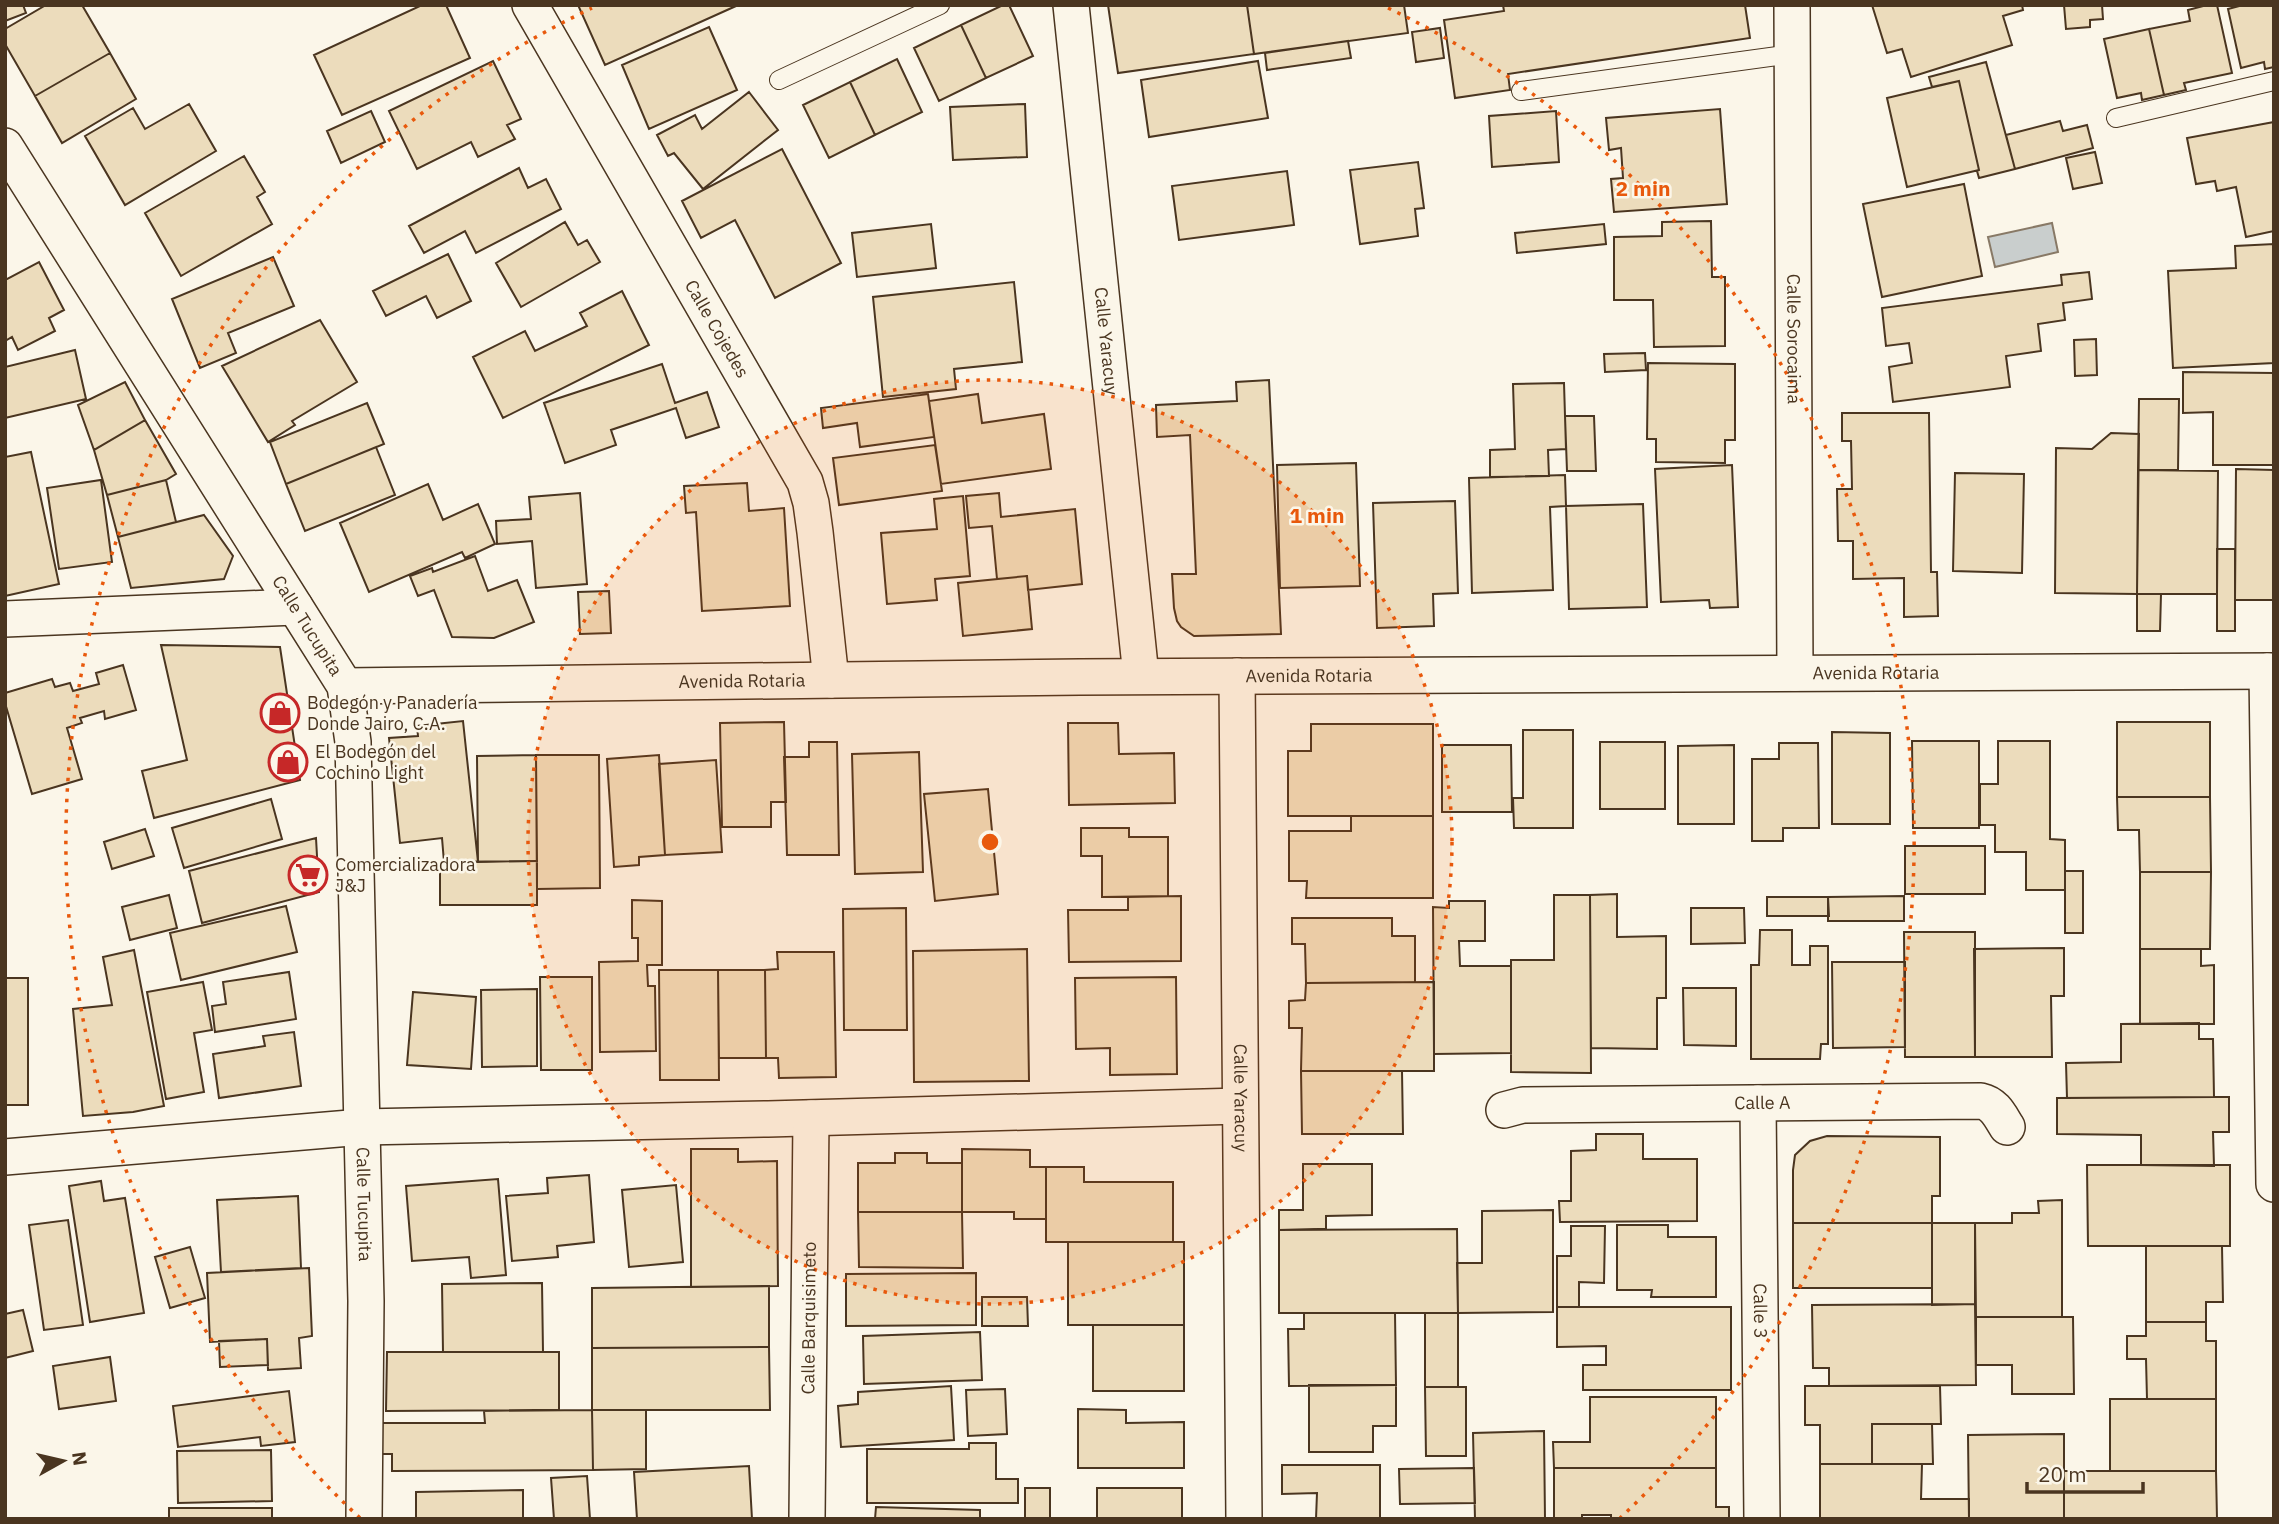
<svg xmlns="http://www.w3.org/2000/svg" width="2279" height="1524" viewBox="0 0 2279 1524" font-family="'IBM Plex Sans',sans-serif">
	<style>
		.water { fill: #c9cecd; stroke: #887966; stroke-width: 2 }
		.building { fill: #ecdcbc; stroke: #4a3520; stroke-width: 2 }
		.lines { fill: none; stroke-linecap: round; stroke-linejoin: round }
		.service-casing { stroke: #4a3520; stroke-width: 20 }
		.minor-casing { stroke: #4a3520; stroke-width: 38 }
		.service { stroke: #fbf6e9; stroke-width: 18 }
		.minor { stroke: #fbf6e9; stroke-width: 35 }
		.ring { fill: none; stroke: #e8590c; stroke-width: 3.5; stroke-dasharray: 3.5 7 }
		.labels { text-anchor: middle; stroke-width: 5; stroke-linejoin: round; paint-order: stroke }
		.street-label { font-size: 18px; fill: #4a3520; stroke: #fbf6e9 }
		.poi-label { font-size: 18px; fill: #4a3520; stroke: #fbf6e9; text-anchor: start }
		.centre { fill: #e8590c; stroke: #fbf6e9; stroke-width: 3.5 }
		.ring-label { font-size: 21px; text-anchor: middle; font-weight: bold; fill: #e8590c; stroke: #fbf6e9; stroke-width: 5; stroke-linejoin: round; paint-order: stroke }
	</style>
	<rect width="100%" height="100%" fill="#fbf6e9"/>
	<path class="water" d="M2052 223 2058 252 1995 267 1988 237Z"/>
	<path class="building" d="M5 5H23L26 13 5 21Z
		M46 5H82L110 53 35 96 5 44V29Z
		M422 5H446L470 58 342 115 314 55Z
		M578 5H736V6L605 65Z
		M1003 5H1009L1033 56 986 78 961 25Z
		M1108 5H1247L1254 54 1118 73Z
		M1247 5H1404L1408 33 1254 54Z
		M1503 5H1745L1750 38 1508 74 1510 90 1455 98 1444 20 1504 11Z
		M1872 5H2022L2023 10 2003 16 2012 45 1911 77 1902 49 1887 53Z
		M2064 5H2102L2103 19 2090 20V27L2066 29Z
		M2207 5H2217L2232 73 2184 83 2186 90 2164 95 2149 29 2190 21 2188 10Z
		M2243 5H2274V67L2265 69 2264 62 2241 68 2228 9Z
		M961 25 986 78 939 101 914 48Z
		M709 27 737 90 649 129 622 65Z
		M1440 28 1444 58 1416 62 1412 32Z
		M2149 29 2164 95 2142 100 2141 93 2117 98 2104 39Z
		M1348 41 1351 58 1267 70 1265 53Z
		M110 53 136 99 62 143 35 96Z
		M897 59 922 112 875 135 850 82Z
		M493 61 521 119 507 125 515 139 478 157 471 142 417 169 389 111Z
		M1258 61 1268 118 1149 137 1141 80Z
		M1986 62 2015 169 1979 178 1977 171 1979 170 1959 81 1932 87 1929 77Z
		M1959 81 1979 170 1907 187 1887 98Z
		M850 82 875 135 829 158 803 105Z
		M749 92 778 130 703 189 674 153 668 156 657 135 695 115 702 129Z
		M189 104 216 151 125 205 85 136 133 108 145 129Z
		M1025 104 1027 157 953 160 950 107Z
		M1720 109 1727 204 1614 212 1611 179 1623 178 1621 148 1609 150 1606 118Z
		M371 111 385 142 341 163 327 131Z
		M1556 111 1559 162 1492 167 1489 116Z
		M2060 121 2063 131 2087 125 2093 148 2015 169 2006 135Z
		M2274 122V231L2246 237 2236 187 2217 191 2215 181 2196 184 2187 138Z
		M782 149 841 263 775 298 735 220 701 238 682 201Z
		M2095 152 2102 183 2073 189 2066 158Z
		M244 156 265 192 257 197 272 224 181 276 145 213Z
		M1418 162 1424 208 1415 209 1418 236 1360 244 1350 170Z
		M519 168 528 188 546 179 561 209 476 253 465 231 424 253 409 226Z
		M1287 171 1294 225 1179 240 1172 186Z
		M1964 184 1982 276 1882 297 1863 204Z
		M1711 221 1712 277H1725V346L1654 347 1653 300H1614V237L1662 236V222Z
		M565 222 578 245 587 240 600 262 521 307 496 263Z
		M931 224 936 268 857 277 852 233Z
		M1604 224 1606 244 1517 253 1515 233Z
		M2274 244V363L2173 368 2168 271 2236 268 2235 246Z
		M448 254 471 301 437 318 426 296 386 316 373 291Z
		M273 257 294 306 228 333 236 353 200 368 172 299Z
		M39 262 64 310 49 318 55 331 18 350 12 337 5 341V280Z
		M2089 272 2092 299 2063 303 2065 320 2038 324 2041 351 2006 356 2010 387 1893 402 1889 367 1912 363 1909 343 1886 346 1882 308 2062 285 2061 275Z
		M1014 282 1022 362 954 369 956 389 883 397 873 297Z
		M622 291 649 345 503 418 473 357 525 331 535 351 587 326 580 313Z
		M320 320 357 382 292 421 295 425 268 442 222 366Z
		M2096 339 2097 375 2075 376 2074 340Z
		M75 350 86 399 5 418V367Z
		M1645 353 1646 370 1605 372 1604 354Z
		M1648 363 1735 364V440H1725V463L1656 462V439H1647Z
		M662 364 675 403 707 392 719 427 686 438 676 408 611 430 616 445 565 463 544 403Z
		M2183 372 2274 373V465H2213V412L2183 413Z
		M1269 380 1281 634 1194 636 1181 627 1177 621 1174 608 1172 574H1196L1190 435 1157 437 1156 405 1237 401 1236 382Z
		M125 382 145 420 94 450 78 405Z
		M1564 383 1566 449 1548 450 1549 476 1490 477V450L1515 449 1513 384Z
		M928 394 934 437 860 447 857 423 823 428 821 408Z
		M978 394 982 423 1044 414 1051 469 941 484 929 401Z
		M2139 399H2179L2178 470H2138Z
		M367 403 384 444 286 484 270 442Z
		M1842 413H1929L1931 572H1937L1938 616 1904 617V578L1853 579V541H1838L1837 489H1852L1851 441H1842Z
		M1565 416H1594L1596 471H1567Z
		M145 420 176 474 166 480 107 495 94 450Z
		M2111 433 2139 434 2137 594 2055 593 2056 448 2092 449Z
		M935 445 942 491 839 505 833 458Z
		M376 447 395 495 305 531 286 484Z
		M31 452 59 584 5 596V457Z
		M1356 463 1360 586 1280 588 1277 465Z
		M1732 465 1738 607 1710 608 1709 600 1661 602 1655 469Z
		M2236 469 2274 470V600H2235Z
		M2138 470 2218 471 2217 594H2137Z
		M1955 473 2024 474 2022 573 1953 571Z
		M1565 475 1566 506 1550 507 1553 590 1472 593 1469 478Z
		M101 480 112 562 59 569 47 488Z
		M166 480 176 522 118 537 107 495Z
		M747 483 749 511 784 508 790 606 702 611 696 512 686 513 684 486Z
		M428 484 443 520 478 504 495 544 465 558 462 552 369 592 340 523Z
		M580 493 587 584 536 588 532 541 497 544 496 521 531 519 529 497Z
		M999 493 1001 517 1075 509 1082 584 1028 590 1027 576 997 579 992 526 969 528 966 496Z
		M963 496 970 576 935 579 937 600 887 604 881 533 937 529 934 499Z
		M1455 501 1458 593 1433 594 1434 626 1377 628 1373 503Z
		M1643 504 1647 607 1569 609 1566 506Z
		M204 515 233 556 224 579 131 588 118 537Z
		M2217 549H2235V631H2217Z
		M475 556 488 591 517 580 534 622 494 638 452 637 434 590 418 596 410 576 432 568 433 572Z
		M1027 576 1032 629 963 636 958 583Z
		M609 591 611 633 580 634 578 592Z
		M2137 594H2161L2160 631H2137Z
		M161 645 280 647 300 780 154 818 142 771 187 760Z
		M123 665 136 710 105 719 104 711 80 718 82 723 67 728 82 779 32 794 5 703V693L52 679 55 687 70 683 73 691 99 684 96 673Z
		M463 721 478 862H444L442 838 400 843 389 738 418 736 417 726Z
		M784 722 786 802H771V827H722L720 723Z
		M2117 722H2210V797H2117Z
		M1068 723H1118L1119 754 1174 753 1175 803 1069 805Z
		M1311 724H1433V816H1288V751H1311Z
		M1523 730H1573V828H1514L1513 798H1523Z
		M1832 732 1890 733V824H1832Z
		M1912 741H1979V828H1913Z
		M1998 741H2050V839L2065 840V890H2026V852H1995V825H1980V784H1998Z
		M809 742H837L839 855H787L784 757H809Z
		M1600 742H1665V809H1600Z
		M1779 743H1818L1819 828H1783V841H1752V759H1779Z
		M1442 745H1511L1512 812H1442Z
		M1734 745V824H1678V746Z
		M919 752 923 872 855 874 852 754Z
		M536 755H599L600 888 537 889Z
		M536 755 537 861 478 862 477 756Z
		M659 755 665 855 639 857V865L614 867 607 759Z
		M716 760 722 852 665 855 659 764Z
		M988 789 998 894 935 901 924 794Z
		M2117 797H2210L2211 872H2140L2139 830H2118Z
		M271 799 282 839 184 868 172 828Z
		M1351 816H1433V898H1306L1307 881H1289V831H1351Z
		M1081 828H1129V837H1168V896L1102 897V856H1081Z
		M145 829 154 856 112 869 104 842Z
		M316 838 319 892 202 923 189 871Z
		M1905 846H1985V894H1905Z
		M537 861V905H440V862Z
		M2065 871H2083V933H2065Z
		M2140 872H2211L2210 949H2140Z
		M1617 894V937L1666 936V998H1657V1049L1591 1048 1590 895Z
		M169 895 177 928 130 940 122 907Z
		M1554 895H1590L1591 1073 1511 1072V960H1554Z
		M1181 896V961L1069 962 1068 910H1128V897Z
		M1904 896V921H1828V897Z
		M1767 897H1828L1829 916H1767Z
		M632 900 662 901V965H647L648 986H655L656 1051 600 1052 599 962 638 961V938H632Z
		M1449 901H1485V941H1459L1460 966H1511V1053L1434 1054 1433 907 1449 908Z
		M286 906 297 952 181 980 170 933Z
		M906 908 907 1030H844L843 909Z
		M1691 908H1744L1745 943 1691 944Z
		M1292 918H1392V936H1415V982L1306 983 1305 944H1292Z
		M1760 930H1792V965H1810V946H1828V1044H1821L1820 1059H1751V965H1759Z
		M1904 932H1975V1057H1905Z
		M2064 948V996H2051L2052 1057H1975L1974 949Z
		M1027 949 1029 1081 914 1082 913 951Z
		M2140 949H2201V966L2214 965V1024H2140Z
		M134 950 164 1106 133 1112 83 1116 73 1009 112 1005 103 957Z
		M777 952H834L836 1077 779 1078 778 1058H766L765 970 778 969Z
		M1832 962H1905V1047L1833 1048Z
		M659 970H718L719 1080H660Z
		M718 970H765L766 1058H719Z
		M289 972 296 1019 215 1032 212 1006 226 1004 223 982Z
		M540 977H592V1070H541Z
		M1176 977 1177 1074 1110 1075V1048L1076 1049 1075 978Z
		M5 978H28V1105H5Z
		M203 982 212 1030 194 1033 204 1092 166 1099 147 992Z
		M1434 982V1071H1301L1302 1028H1289V1001L1305 1000 1306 983Z
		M1683 988H1736V1046L1684 1045Z
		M537 989V1066L482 1067 481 990Z
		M413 992 476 997 471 1069 407 1065Z
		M2199 1023V1039H2213L2214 1097 2067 1098 2066 1063 2121 1062V1024Z
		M294 1032 301 1086 219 1098 213 1054 265 1046 263 1036Z
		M1301 1071H1402L1403 1134H1302Z
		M2214 1097H2229V1132H2213L2214 1166 2141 1165V1135L2057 1134V1098Z
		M1596 1134H1643V1159H1697V1221L1560 1222 1559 1201H1571V1151L1596 1150Z
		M1827 1136 1940 1137V1196H1932V1223H1793V1170L1795 1155 1810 1141Z
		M691 1149H738V1162L777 1161 778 1286 691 1287Z
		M962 1149 1030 1150V1167H1046V1219H1014V1212H962Z
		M895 1153H927V1163H962V1212H858V1163H895Z
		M1303 1164H1372V1215L1326 1216V1229L1279 1230V1210H1303Z
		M2087 1165H2230V1246H2088Z
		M1046 1167H1084V1182H1173V1242H1046Z
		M589 1175 594 1242 557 1246 558 1257 512 1261 506 1196 548 1193 547 1178Z
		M498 1179 506 1275 471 1278 469 1257 412 1261 406 1186Z
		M101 1181 104 1201 125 1198 144 1313 90 1322 69 1186Z
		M676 1185 683 1262 629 1267 622 1190Z
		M298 1196 301 1268 221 1272 217 1200Z
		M2062 1200V1317H1976L1975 1223H2012V1213H2039L2038 1201Z
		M1553 1210V1312L1458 1313 1457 1263H1482V1211Z
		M858 1212H962L963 1268 859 1267Z
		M68 1220 83 1325 44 1330 29 1225Z
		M1793 1223H1932V1288H1793Z
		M1932 1223H1975V1304L1932 1305Z
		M1617 1225H1668V1237H1716V1297H1651L1652 1290H1617Z
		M1571 1226H1605L1604 1283 1579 1282V1307H1557V1256H1571Z
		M1457 1229 1458 1313H1279V1230Z
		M1068 1242H1184V1325H1068Z
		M2146 1246H2222L2223 1302H2206V1322H2146Z
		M190 1247 205 1298 170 1308 155 1257Z
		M309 1268 312 1336 299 1338 301 1368 268 1370 267 1339 210 1342 207 1273Z
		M976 1273V1325L846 1326V1274Z
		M542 1283 543 1352H443L442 1284Z
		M769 1286V1347L592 1348V1288Z
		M982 1297H1027L1028 1326H982Z
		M1975 1304 1976 1385 1829 1386V1368H1813L1812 1305Z
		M1557 1307H1731V1390H1583V1365H1606V1346L1557 1347Z
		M23 1310 33 1351 5 1358V1314Z
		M1304 1313H1395L1396 1385 1289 1386 1288 1329H1304Z
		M1425 1313H1458V1387H1425Z
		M1976 1317H2073L2074 1394H2012V1365H1976Z
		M2146 1322H2206V1341H2216V1399H2147L2146 1359H2127V1336H2146Z
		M1093 1325H1184V1391H1093Z
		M980 1332 982 1380 864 1384 863 1336Z
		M267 1339 268 1365 220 1367 219 1341Z
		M769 1347 770 1410H592V1348Z
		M387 1352H559V1410L386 1411Z
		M110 1357 116 1401 59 1409 53 1366Z
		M1309 1385H1396V1426H1373V1452H1309Z
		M951 1386 954 1440 841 1447 838 1406 858 1404V1392Z
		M1805 1386H1940L1941 1424H1872V1464H1820V1425H1805Z
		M1425 1387H1466V1456H1426Z
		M1005 1389 1007 1434 968 1436 966 1390Z
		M289 1391 295 1442 261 1446 260 1437 178 1447 173 1406Z
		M1590 1397H1716V1468H1554L1553 1442H1590Z
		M2110 1399H2216V1471H2110Z
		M1078 1409 1126 1410V1423L1184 1422V1468H1078Z
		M592 1410H646V1469L593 1470Z
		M592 1410 593 1470 392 1471V1454H373V1423H485L484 1411Z
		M1872 1424H1932L1933 1464H1872Z
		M1544 1431 1545 1519H1475L1473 1433Z
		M2064 1434V1519H1969L1968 1435Z
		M969 1443H996V1479H1018V1503H867V1449H969Z
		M271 1450 272 1501 178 1503 177 1451Z
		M1820 1464H1922L1921 1499H1969V1519H1820Z
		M1282 1465H1380V1519H1316L1317 1493 1282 1494Z
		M749 1466 752 1519H637L634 1472Z
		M1474 1468 1475 1503 1400 1504 1399 1469Z
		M1554 1468H1716V1507H1729V1519H1611V1515H1582V1519H1554Z
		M2064 1471H2216L2217 1519H2064Z
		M587 1476 590 1519H554L551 1478Z
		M1025 1488H1050V1519H1025Z
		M1097 1488H1182V1519H1097Z
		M523 1490V1519H416V1492Z
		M876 1507 980 1510V1519H875Z
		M169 1508H272V1519H169Z"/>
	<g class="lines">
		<defs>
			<path id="service" d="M779 80 940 5
				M1521 91 1792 54
				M2116 118 2274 81"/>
			<g id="minor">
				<path id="s1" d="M530 5 805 482 811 503 815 532 831 680"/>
				<path id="s2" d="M1071 5 1141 676"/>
				<path id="s3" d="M1792 5 1795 673"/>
				<path id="s4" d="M5 146 345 686 353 742 366 1301 364 1519"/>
				<path d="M5 619 295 607"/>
				<path d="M2267 671 2274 1184"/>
				<path id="s5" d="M1237 676 1244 1519"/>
				<path id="s6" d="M345 686 1080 677 2274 671"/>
				<path id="s7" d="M1758 1103 1762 1519"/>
				<path id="s8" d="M1504 1110 1523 1105 1981 1101C1995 1104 2000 1116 2007 1127"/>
				<path d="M5 1157 362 1127 768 1119 1240 1106"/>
				<path id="s9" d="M807 1519 811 1118"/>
			</g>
		</defs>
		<use href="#service" class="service-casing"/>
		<use href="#minor" class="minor-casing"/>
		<use href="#service" class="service"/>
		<use href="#minor" class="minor"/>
	</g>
	<circle cx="990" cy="842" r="462" fill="#e8590c" fill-opacity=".12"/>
	<g class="ring">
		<circle cx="990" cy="842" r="462"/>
		<path d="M360 1518A924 924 0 0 1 592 8M1388 8A924 924 0 0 1 1620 1518"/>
	</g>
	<defs>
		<symbol id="shop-ring" viewBox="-11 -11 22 22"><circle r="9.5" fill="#fbf6e9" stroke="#c62828" stroke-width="1.5"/><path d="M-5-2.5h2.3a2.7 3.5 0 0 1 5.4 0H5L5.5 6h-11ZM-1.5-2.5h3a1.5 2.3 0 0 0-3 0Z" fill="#c62828"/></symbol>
		<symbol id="supermarket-ring" viewBox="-11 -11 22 22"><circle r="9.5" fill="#fbf6e9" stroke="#c62828" stroke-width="1.5"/><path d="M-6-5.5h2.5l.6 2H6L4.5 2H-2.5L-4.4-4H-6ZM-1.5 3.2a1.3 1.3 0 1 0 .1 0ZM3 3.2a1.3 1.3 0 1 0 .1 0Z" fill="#c62828"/></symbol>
	</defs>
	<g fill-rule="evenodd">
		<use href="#shop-ring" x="258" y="691" width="44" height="44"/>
		<use href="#shop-ring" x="266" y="740" width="44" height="44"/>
		<use href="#supermarket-ring" x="286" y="853" width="44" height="44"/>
	</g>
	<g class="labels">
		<g class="street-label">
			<text dy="6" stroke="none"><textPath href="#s1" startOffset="374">Calle Cojedes</textPath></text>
			<text dy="6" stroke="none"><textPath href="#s3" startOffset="334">Calle Sorocaima</textPath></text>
			<text dy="6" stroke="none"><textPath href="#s2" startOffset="338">Calle Yaracuy</textPath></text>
			<text dy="6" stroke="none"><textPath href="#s4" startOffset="567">Calle Tucupita</textPath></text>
			<text dy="6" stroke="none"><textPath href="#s6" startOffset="1531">Avenida Rotaria</textPath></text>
			<text dy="6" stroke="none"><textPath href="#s6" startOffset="964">Avenida Rotaria</textPath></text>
			<text dy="6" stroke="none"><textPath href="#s6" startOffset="397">Avenida Rotaria</textPath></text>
			<text dy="6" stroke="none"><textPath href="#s5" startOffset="422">Calle Yaracuy</textPath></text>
			<text dy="6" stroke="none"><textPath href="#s8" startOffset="259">Calle A</textPath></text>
			<text dy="6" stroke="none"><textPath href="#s4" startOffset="1157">Calle Tucupita</textPath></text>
			<text dy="6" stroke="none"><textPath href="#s7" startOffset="208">Calle 3</textPath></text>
			<text dy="6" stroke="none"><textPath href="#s9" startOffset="201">Calle Barquisimeto</textPath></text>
		</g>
		<g class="poi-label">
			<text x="307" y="709">Bodegón y Panadería<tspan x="307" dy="21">Donde Jairo, C.A.</tspan></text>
			<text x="315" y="758">El Bodegón del<tspan x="315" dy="21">Cochino Light</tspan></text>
			<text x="335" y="871">Comercializadora<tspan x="335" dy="21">J&amp;J</tspan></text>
		</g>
	</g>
	<circle cx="990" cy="842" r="10" class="centre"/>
	<g class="ring-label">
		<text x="1643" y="196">2 min</text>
		<text x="1317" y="523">1 min</text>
	</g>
	<rect width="2279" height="1524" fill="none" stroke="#4a3520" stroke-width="14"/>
	<g transform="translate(63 1461) rotate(82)" stroke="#fbf6e9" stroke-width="5" paint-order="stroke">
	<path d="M0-5L12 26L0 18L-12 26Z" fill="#4a3520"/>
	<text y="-10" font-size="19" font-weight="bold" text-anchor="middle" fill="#4a3520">N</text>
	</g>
	<path d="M2027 1482v10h116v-10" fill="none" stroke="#4a3520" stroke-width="3.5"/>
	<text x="2038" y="1482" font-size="21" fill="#4a3520" stroke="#fbf6e9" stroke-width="5" paint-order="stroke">20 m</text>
</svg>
